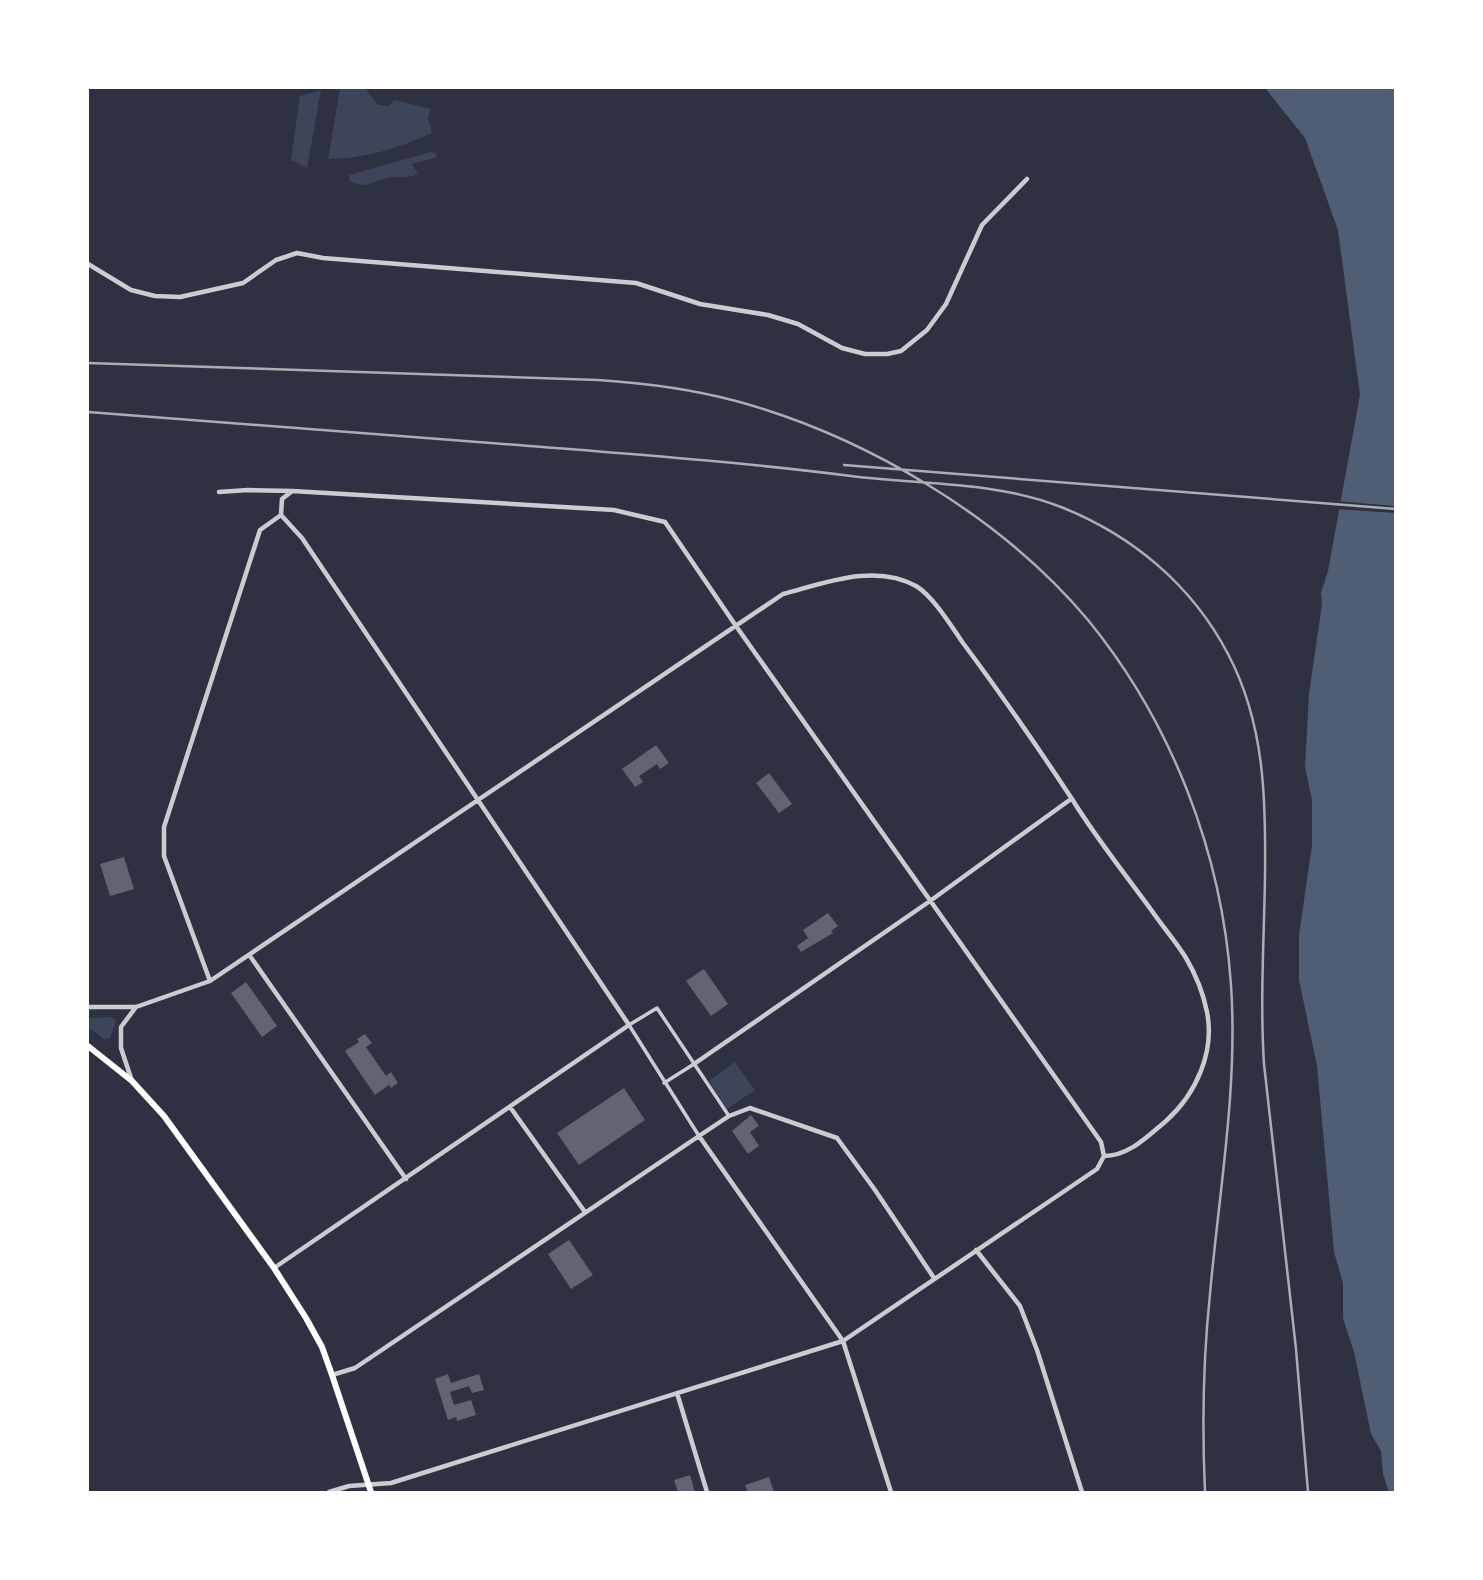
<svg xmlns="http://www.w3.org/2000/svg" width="1483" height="1580" viewBox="0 0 1483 1580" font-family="'Sofia Sans Condensed',sans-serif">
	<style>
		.green { fill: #3c4559 }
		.water { fill: #4f5d75 }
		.pier { fill: #2d3142 }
		.building { fill: #626471 }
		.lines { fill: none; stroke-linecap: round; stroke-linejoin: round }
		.pedestrian { stroke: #caccd0; stroke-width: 3.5 }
		.minor { stroke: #caccd0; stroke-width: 4.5 }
		.secondary { stroke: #fff; stroke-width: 6 }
		.rail { stroke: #abadb3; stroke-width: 2.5 }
	</style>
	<rect width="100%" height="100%" fill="#2d3142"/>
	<path class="green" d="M340 88H365L378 105 389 106 394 100 431 109 428 118 432 133C399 148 364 159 328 159Z
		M321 90 307 168 291 160 300 96Z
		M431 152 437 154 435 158 412 164 418 174C403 180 396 175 383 179 369 183 364 189 350 181L349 175Z
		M112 1017 116 1021 110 1038 104 1039 88 1027V1018Z
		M735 1062 755 1090 727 1109 709 1081Z"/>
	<path class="water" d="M1265 88H1395V1492H1389L1383 1474 1381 1451 1371 1434 1354 1352 1343 1318V1283L1334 1252 1317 1066 1299 980V935L1312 845V800L1305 767 1309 694 1322 604 1321 593 1328 571 1360 395 1338 230 1305 138Z"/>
	<path class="pier" d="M1337 501 1395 506V513L1336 509Z"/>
	<path class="building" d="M656 745 669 763 660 769 657 764 639 776 643 782 635 787 622 769Z
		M769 773 792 804 779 813 756 783Z
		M124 857 134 889 110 896 100 864Z
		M828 913 838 926 831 931 833 933 801 952 797 946 808 938 803 930Z
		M704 969 728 1004 711 1016 686 981Z
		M246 982 277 1026 262 1037 231 993Z
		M365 1034 372 1043 366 1047 386 1076 391 1072 398 1083 391 1088 389 1085 375 1095 345 1051 359 1042 357 1039Z
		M624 1088 645 1120 579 1165 557 1133Z
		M751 1115 759 1126 750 1132 759 1146 748 1154 732 1131Z
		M569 1240 593 1275 571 1289 548 1254Z
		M448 1374 451 1383 479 1374 484 1390 472 1393 469 1386 450 1392 454 1405 471 1400 476 1415 457 1421 456 1417 448 1420 435 1379Z
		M690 1475 695 1492H678L674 1480Z
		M769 1477 774 1492H748L745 1485Z"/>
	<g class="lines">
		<path class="pedestrian" d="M664 1083 694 1064
			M699 1136 629 1025 657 1008 729 1116"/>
		<path class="minor" d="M88 264 131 290 155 296 180 297 243 283 276 260 297 253 323 258 636 283 700 304 768 315 798 324 842 348 865 354H887L901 351 927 330 946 304 982 225 1027 179
			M219 492 248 490 292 491 614 510 665 522 736 626 1101 1142 1104 1156
			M281 515 282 499 291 492
			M250 956 406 1179
			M210 981 164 856V827L260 530 281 515
			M88 1007H136L210 981 783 594C825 583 875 563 916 586 933 596 952 627 963 643 1001 694 1037 746 1072 799 1096 838 1125 874 1152 911 1163 927 1176 942 1186 958 1196 975 1203 992 1207 1012 1215 1052 1196 1094 1166 1121 1148 1136 1129 1156 1104 1156
			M694 1064 930 901 1071 799
			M132 1081 121 1048V1027L136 1007
			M510 1107 585 1212
			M699 1136 843 1341 891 1492
			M976 1250 1020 1306 1037 1350 1082 1492
			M274 1268 629 1025 302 538 281 515
			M332 1375 355 1368 699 1136 729 1116 750 1108 837 1138 875 1190 934 1278
			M677 1393 707 1492
			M329 1492 349 1486 391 1483 843 1341 1097 1169 1104 1156"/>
		<path class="secondary" d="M88 1046 132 1081 164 1116 274 1268 306 1318 322 1347 332 1375 371 1492"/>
		<path class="rail" d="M88 363 598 380C645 383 691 389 736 401 865 436 1002 517 1088 620 1172 723 1222 853 1231 985 1238 1088 1219 1192 1210 1294 1203 1360 1202 1426 1205 1492
			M88 412C231 423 375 434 518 445 630 454 741 462 851 476 920 485 995 481 1061 507 1132 535 1192 585 1228 654 1265 724 1266 800 1265 877 1264 939 1260 1002 1264 1064L1296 1349 1308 1492
			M844 465 1396 509"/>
	</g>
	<rect width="1483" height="1580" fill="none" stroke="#ffffff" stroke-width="178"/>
</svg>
